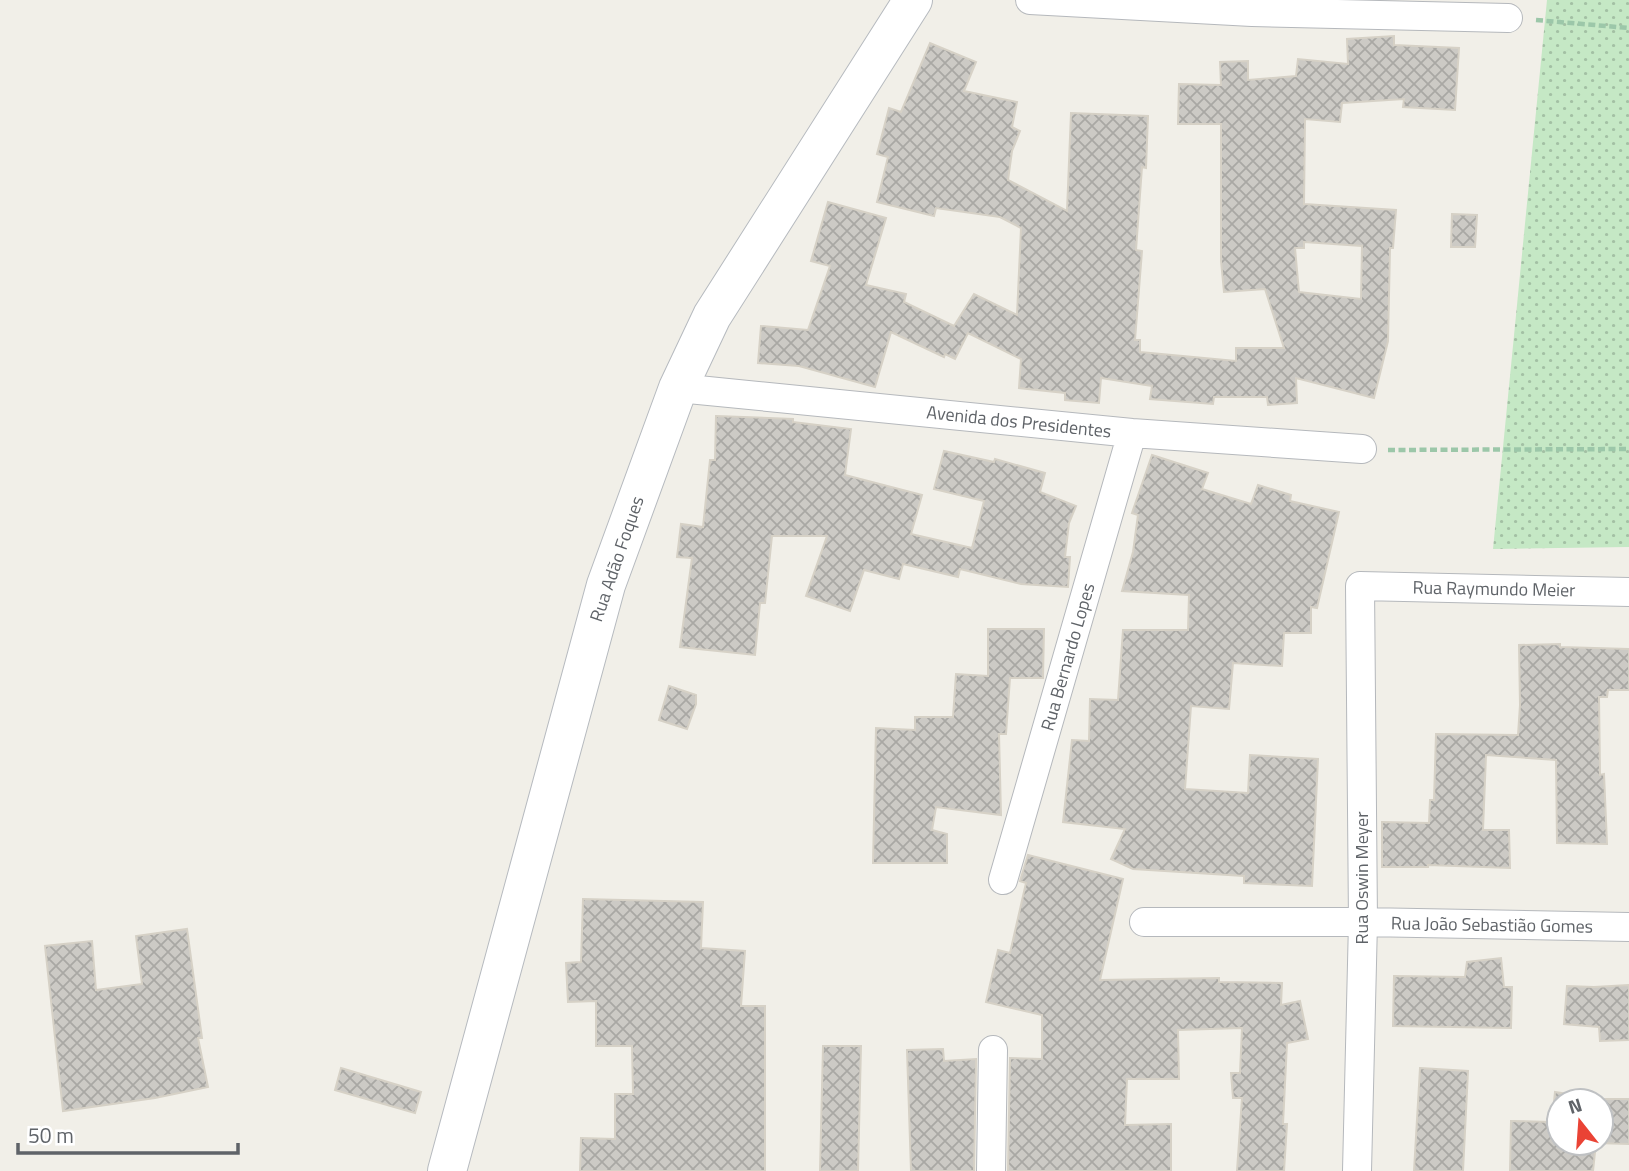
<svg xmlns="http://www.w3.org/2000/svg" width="1629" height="1171" viewBox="0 0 1629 1171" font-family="'Titillium Web',sans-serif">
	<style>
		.grass { fill: url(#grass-dots) }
		.building { fill: url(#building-cross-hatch); stroke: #d6d1c6; stroke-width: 2; fill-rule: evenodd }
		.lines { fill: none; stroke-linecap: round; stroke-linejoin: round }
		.minor-casing { stroke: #b5b8bc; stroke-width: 30 }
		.secondary-casing { stroke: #b6babf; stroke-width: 40 }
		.path { stroke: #9cc7a9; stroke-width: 4.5; stroke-dasharray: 7 3.5; stroke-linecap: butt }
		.minor { stroke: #fff; stroke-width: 28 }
		.secondary { stroke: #fff; stroke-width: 38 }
		.labels { text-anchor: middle; stroke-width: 5; stroke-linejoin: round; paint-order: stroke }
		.street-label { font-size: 18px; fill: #5f6368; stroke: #fff }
	</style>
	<defs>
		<pattern id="grass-dots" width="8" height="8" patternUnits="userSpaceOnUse" patternTransform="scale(1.75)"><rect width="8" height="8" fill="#c5e8c5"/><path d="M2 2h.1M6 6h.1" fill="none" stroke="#a3c0a4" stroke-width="1.8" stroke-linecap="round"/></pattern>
		<pattern id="building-cross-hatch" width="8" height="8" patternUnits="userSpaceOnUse" patternTransform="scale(1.75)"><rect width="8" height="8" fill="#cccac5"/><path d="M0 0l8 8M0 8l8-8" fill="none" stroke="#a9a8a4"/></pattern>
	</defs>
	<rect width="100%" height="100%" fill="#f1efe8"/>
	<path class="grass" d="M1547 0H1629V547L1493 549Z"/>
	<path class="building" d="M1394 36V45L1459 48 1455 110 1403 107 1404 99 1342 103 1340 122 1305 119 1304 204 1396 210 1393 248H1390L1388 341 1374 398 1296 378 1297 403 1268 405 1267 397H1214L1213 404 1150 399 1152 386 1101 378 1099 403 1065 400V393L1019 388 1021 359 968 333 955 359 945 354 944 357 891 332 875 387 799 366 758 363 761 326 808 330 830 266 811 261 828 202 886 218 866 285 906 294 904 302 954 326 974 294 1017 315 1021 228 1000 217 936 208 934 216 877 202 888 157 877 154 889 108 901 112 930 43 976 62 964 91 1017 102 1012 127 1020 131 1012 151 1008 180 1067 211 1071 113 1148 116 1146 168 1142 167 1136 250 1142 251 1135 340H1140V352L1236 361V348H1284L1265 289 1224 292 1221 261V124H1178L1179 84 1221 85 1220 62 1248 61V80L1296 76 1298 59 1348 64 1347 39ZM1304 242 1362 246 1361 299 1299 292 1295 248H1304Z
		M1452 214 1477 215 1475 247H1451Z
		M716 416 793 419V422L851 429 845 475 922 495 911 534 972 548 984 501 934 489 944 451 994 462 995 459 1045 473 1040 492 1076 506 1069 523 1065 557H1070L1068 587 1021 584 960 569 958 577 903 564 899 579 864 570 850 611 806 596 827 536H772L765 603H760L755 655 680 647 692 558 677 557 681 524 703 527 710 460H715Z
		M1152 455 1208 473 1202 489 1251 504 1258 485 1291 495 1290 501 1339 512 1317 608 1311 607V633H1284L1282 666 1233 663 1229 709 1191 706 1185 789 1248 793 1250 755 1318 759 1312 886 1244 883V876L1133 869 1111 859 1125 829 1063 822 1072 740 1089 741 1090 699 1118 700 1123 630H1188L1189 595 1122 591 1133 552 1138 515 1132 513Z
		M988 629H1044L1043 678H1010L1006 734H999L1001 815 936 807 932 830 947 834V863H873L876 728 915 730V717H953L956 674 988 676Z
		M1560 644V647L1629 649V690H1608L1607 697H1599L1600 775 1604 774 1607 844 1557 843 1556 760 1486 755 1483 830H1509L1510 868 1428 865V867H1382V822L1429 823 1430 800H1434L1436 734 1518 735 1520 705 1519 645Z
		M669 686 696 695V704L687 729 659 720Z
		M1028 855 1123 879 1100 980 1219 978V982L1282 983 1281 1005 1300 1001 1308 1039 1287 1043 1283 1124H1287L1284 1171H1237L1242 1098H1233L1231 1073H1240L1242 1028 1178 1030 1179 1079H1127L1125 1125 1171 1124V1171H1008L1010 1058 1042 1059V1015L986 1002 998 950 1010 953 1026 883 1020 881Z
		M583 899 703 902 701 948 745 951 741 1006H765V1171H580L581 1138 615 1139V1094H633L632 1046H596V1001L568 1002 566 963 581 962Z
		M187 929 202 1038H198L208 1087 155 1098 63 1111 45 946 92 941 96 990 142 984 136 936Z
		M1501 958 1504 987H1512L1511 1028 1393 1026 1394 976 1465 977 1467 962Z
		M1629 985V1040L1600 1041 1599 1027 1564 1024 1567 986 1594 987Z
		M823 1046H861L858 1171H820Z
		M943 1049 944 1061 976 1059 974 1171H911L907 1050Z
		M341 1068 421 1092 415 1113 335 1090Z
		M1420 1068 1468 1071 1463 1171H1414Z
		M1555 1092 1602 1099H1629V1144L1596 1143 1593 1171H1510L1511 1121 1552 1122ZM1559 1101H1601V1143H1559Z"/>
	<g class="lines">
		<defs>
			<path id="minor" d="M1030 0 1252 12 1508 18
				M678 388 1132 433 1362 449
				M1003 880 1132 433
				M1144 922H1363L1629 927
				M991 1171 993 1050
				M1357 1171 1363 922 1360 586 1629 592"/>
			<path id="secondary" d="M447 1171 606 585 678 388 712 316 913 0"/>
		</defs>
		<use href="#minor" class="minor-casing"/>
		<use href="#secondary" class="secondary-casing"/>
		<path class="path" d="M1536 20 1629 28
			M1388 450 1629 449"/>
		<use href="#minor" class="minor"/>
		<use href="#secondary" class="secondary"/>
	</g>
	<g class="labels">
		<g class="street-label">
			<text transform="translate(1019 422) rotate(6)" y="6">Avenida dos Presidentes</text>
			<text transform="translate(617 559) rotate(-71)" y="6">Rua Adão Foques</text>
			<text transform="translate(1494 589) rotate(1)" y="6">Rua Raymundo Meier</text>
			<text transform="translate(1068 657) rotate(-74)" y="6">Rua Bernardo Lopes</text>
			<text transform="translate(1362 878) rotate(-90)" y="6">Rua Oswin Meyer</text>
			<text transform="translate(1492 925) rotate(1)" y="6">Rua João Sebastião Gomes</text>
		</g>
	</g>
	<g transform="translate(1580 1122) rotate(343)"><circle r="33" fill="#ffffff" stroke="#bfc1c3" stroke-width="2"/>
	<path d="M0-5L12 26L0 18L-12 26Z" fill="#ea4335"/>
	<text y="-10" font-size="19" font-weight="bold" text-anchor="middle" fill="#5f6368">N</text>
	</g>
	<path d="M18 1143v10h220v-10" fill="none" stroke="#5f6368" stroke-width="3.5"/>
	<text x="28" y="1143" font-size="21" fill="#5f6368" stroke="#ffffff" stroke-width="5" paint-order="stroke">50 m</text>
</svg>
